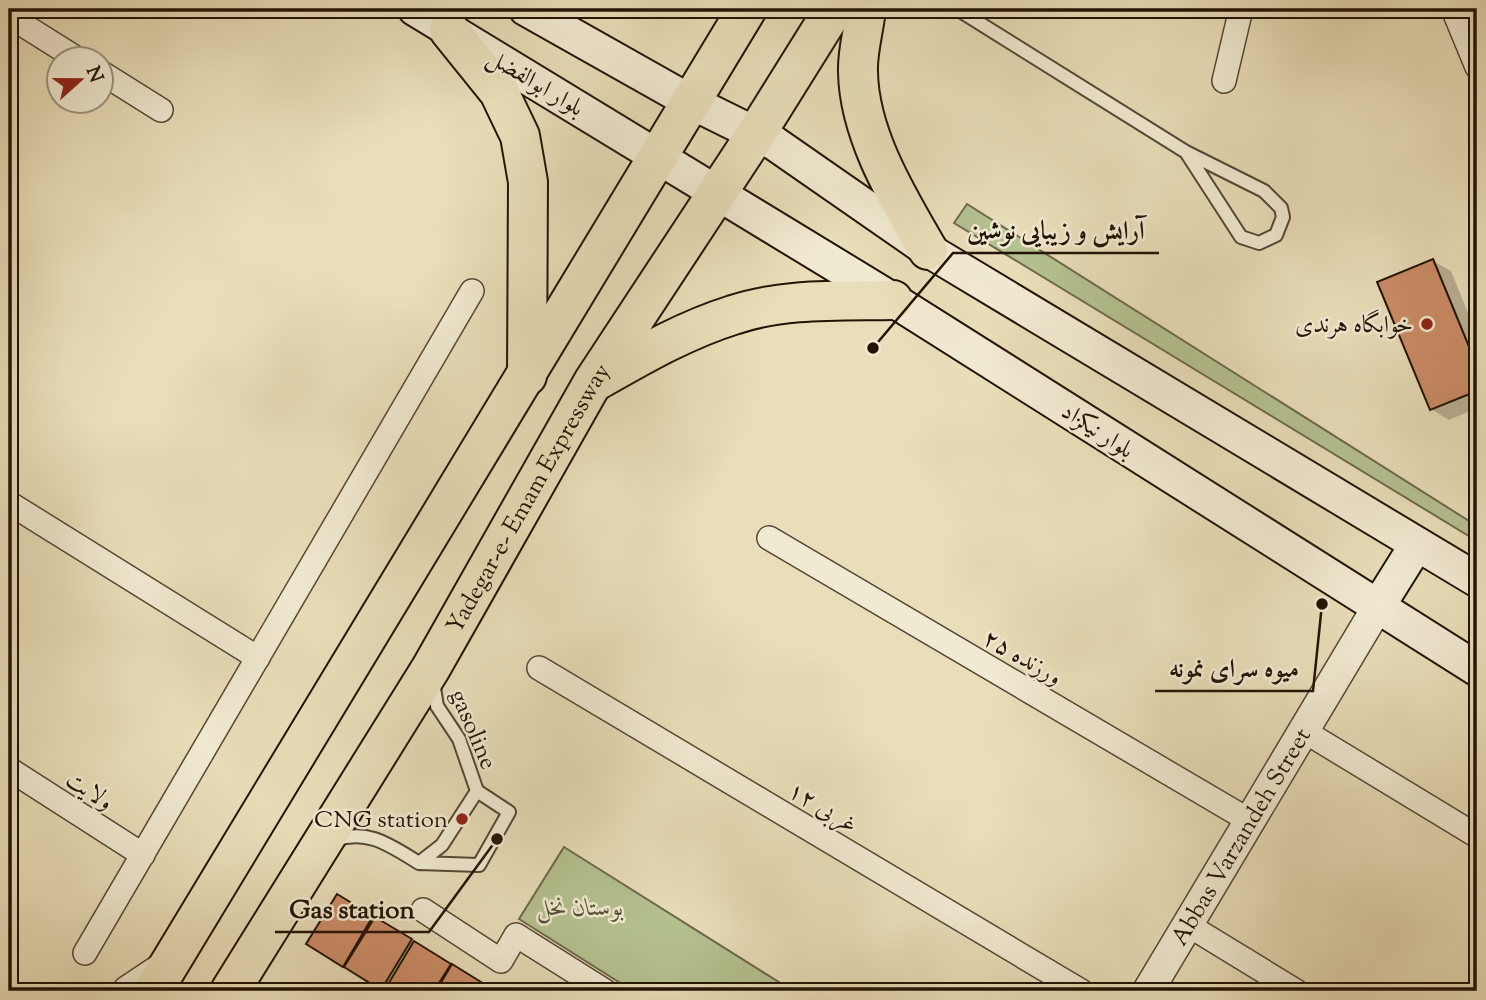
<svg xmlns="http://www.w3.org/2000/svg" width="1486" height="1000" viewBox="0 0 1486 1000" font-family="'Sorts Mill Goudy',Amiri,serif">
	<style>
		.green { fill: #b5c190; stroke: #6c6a4c; stroke-width: 2 }
		.shadow { fill: #0003 }
		.building { fill: #cc8d68; stroke: #221307; stroke-width: 2 }
		.lines { fill: none; stroke-linecap: round; stroke-linejoin: round }
		.service-casing { stroke: #544634; stroke-width: 16 }
		.minor-casing { stroke: #544634; stroke-width: 26 }
		.tertiary-casing { stroke: #544634; stroke-width: 33 }
		.secondary-casing { stroke: #221307; stroke-width: 37 }
		.trunk-casing { stroke: #221307; stroke-width: 42 }
		.service { stroke: #f1ead2; stroke-width: 12 }
		.minor { stroke: #f1ead2; stroke-width: 23 }
		.tertiary { stroke: #f1ead2; stroke-width: 30 }
		.secondary { stroke: #f1ead2; stroke-width: 33 }
		.trunk { stroke: #e9deb9; stroke-width: 38 }
		.poi-dot { fill: #8f2418; stroke: #f1ead2; stroke-width: 2.5 }
		.labels { text-anchor: middle; stroke-width: 5; stroke-linejoin: round; paint-order: stroke }
		.street-label { font-size: 24px; fill: #221307; stroke: #f1ead2 }
		.poi-label { font-size: 24px; fill: #221307; stroke: #f1ead2; text-anchor: end }
		.park-label { font-size: 24px; font-style: italic; fill: #555037; stroke: #f1ead2 }
		.leader { fill: none; stroke: #221307; stroke-width: 2.5 }
		.callout-dot { fill: #221307; stroke: #f1ead2; stroke-width: 2.5 }
		.callout-label { font-size: 26px; text-anchor: middle; font-weight: bold; fill: #221307; stroke: #f1ead2; stroke-width: 5; stroke-linejoin: round; paint-order: stroke }
	</style>
	<rect width="100%" height="100%" fill="#e9deb9"/>
	<filter id="stains"><feTurbulence type="fractalNoise" baseFrequency=".00286" numOctaves="4"/><feColorMatrix values="0 0 0 0 .2 0 0 0 0 .09 0 0 0 0 .02 0 0 0 .5 -.17"/></filter>
	<radialGradient id="worn" r=".72"><stop offset=".6" stop-color="#630" stop-opacity="0"/><stop offset="1" stop-color="#630" stop-opacity=".3"/></radialGradient>
	<path class="green" d="M967 204 1477 526V541L954 223Z
		M564 847 793 991H633L519 919Z"/>
	<path class="shadow" d="M1433 261 1451 271 1477 335V408L1449 420 1431 409Z
		M337 896 494 991H387L309 943Z"/>
	<path class="building" d="M1433 259 1477 366V391L1430 410 1377 282Z
		M337 894 373 916 343 967 306 944Z
		M375 917 412 939 381 990 344 967Z
		M414 941 451 964 434 991H384Z
		M452 964 489 987 486 991H436Z"/>
	<g class="lines">
		<defs>
			<path id="service" d="M957 9 1186 152 1264 191 1281 208 1283 217 1276 235 1259 243 1241 237 1186 152
				M335 840C368 828 391 846 419 863L442 845 477 791
				M419 863 479 865 509 812 477 791 459 739 437 706 433 682"/>
			<path id="minor" d="M1453 9 1477 67
				M9 16 79 60
				M102 73 161 110
				M1224 81 1241 9
				M9 503 258 658
				M769 538 1250 821
				M539 668 1081 991
				M1304 731 1477 836
				M9 769 143 855
				M423 910 501 961 516 935 605 991
				M1188 925 1296 991
				M85 953 472 291"/>
			<g id="tertiary">
				<path d="M128 991 167 965"/>
				<path id="s1" d="M1148 991 1377 608"/>
			</g>
			<path id="secondary" d="M415 9 893 300 1477 669
				M526 9 691 102 774 143 928 250 1477 580
				M1377 608 1417 544"/>
			<g id="trunk">
				<path d="M866 9C864 29 857 52 858 72 859 135 898 198 928 250"/>
				<path d="M449 30 499 92 520 136 528 182 527 376"/>
				<path d="M598 380C642 355 685 330 733 315 783 298 840 301 893 300"/>
				<path d="M153 991 747 9"/>
				<path id="s2" d="M230 991 431 668 593 382 756 134 834 9"/>
			</g>
		</defs>
		<use href="#service" class="service-casing"/>
		<use href="#minor" class="minor-casing"/>
		<use href="#tertiary" class="tertiary-casing"/>
		<use href="#secondary" class="secondary-casing"/>
		<use href="#trunk" class="trunk-casing"/>
		<use href="#service" class="service"/>
		<use href="#minor" class="minor"/>
		<use href="#tertiary" class="tertiary"/>
		<use href="#secondary" class="secondary"/>
		<use href="#trunk" class="trunk"/>
	</g>
	<g class="poi-dot">
		<circle cx="1427" cy="324" r="7"/>
		<circle cx="462" cy="819" r="7"/>
	</g>
	<g class="labels">
		<g class="street-label">
			<text transform="translate(536 82) rotate(31)" y="8">بلوار ابوالفضل</text>
			<text transform="translate(1098 430) rotate(33)" y="8">بلوار نیکزاد</text>
			<text dy="8" stroke="none"><textPath href="#s2" startOffset="576">Yadegar-e- Emam Expressway</textPath></text>
			<text transform="translate(1023 657) rotate(30)" y="8">ورزنده ۲۵</text>
			<text transform="translate(474 729) rotate(67)" y="8">gasoline</text>
			<text transform="translate(90 790) rotate(33)" y="8">ولایت</text>
			<text transform="translate(823 807) rotate(31)" y="8">غربی ۱۲</text>
			<text dy="8" stroke="none"><textPath href="#s1" startOffset="180">Abbas Varzandeh Street</textPath></text>
		</g>
		<g class="poi-label">
			<text x="1413" y="332">خوابگاه هرندی</text>
			<text x="448" y="827">CNG station</text>
		</g>
		<g class="park-label">
			<text x="580" y="915">بوستان نخل</text>
		</g>
	</g>
	<path class="leader" d="M873 348L953 253H1159M1322 604L1313 691H1155M497 839L429 932H275"/>
	<g class="callout-dot">
		<circle cx="873" cy="348" r="7"/>
		<circle cx="1322" cy="604" r="7"/>
		<circle cx="497" cy="839" r="7"/>
	</g>
	<g class="callout-label">
		<text x="1056" y="239">آرایش و زیبایی نوشین</text>
		<text x="1234" y="677">میوه سرای نمونه</text>
		<text x="352" y="918">Gas station</text>
	</g>
	<rect width="1486" height="1000" fill="none" stroke="#e9deb9" stroke-width="35"/>
	<rect x="10" y="10" width="1465" height="979" fill="none" stroke="#221307" stroke-width="3.5"/>
	<rect x="18" y="18" width="1451" height="965" fill="none" stroke="#221307" stroke-width="2"/>
	<g transform="translate(80 80) rotate(69)"><circle r="33" fill="#f1ead2" stroke="#9e9481" stroke-width="2"/>
	<path d="M0-5L12 26L0 18L-12 26Z" fill="#8f2418"/>
	<text y="-10" font-size="19" font-weight="bold" text-anchor="middle" fill="#221307">N</text>
	</g>
	<rect width="100%" height="100%" filter="url(#stains)"/>
	<rect width="100%" height="100%" fill="url(#worn)"/>
</svg>
